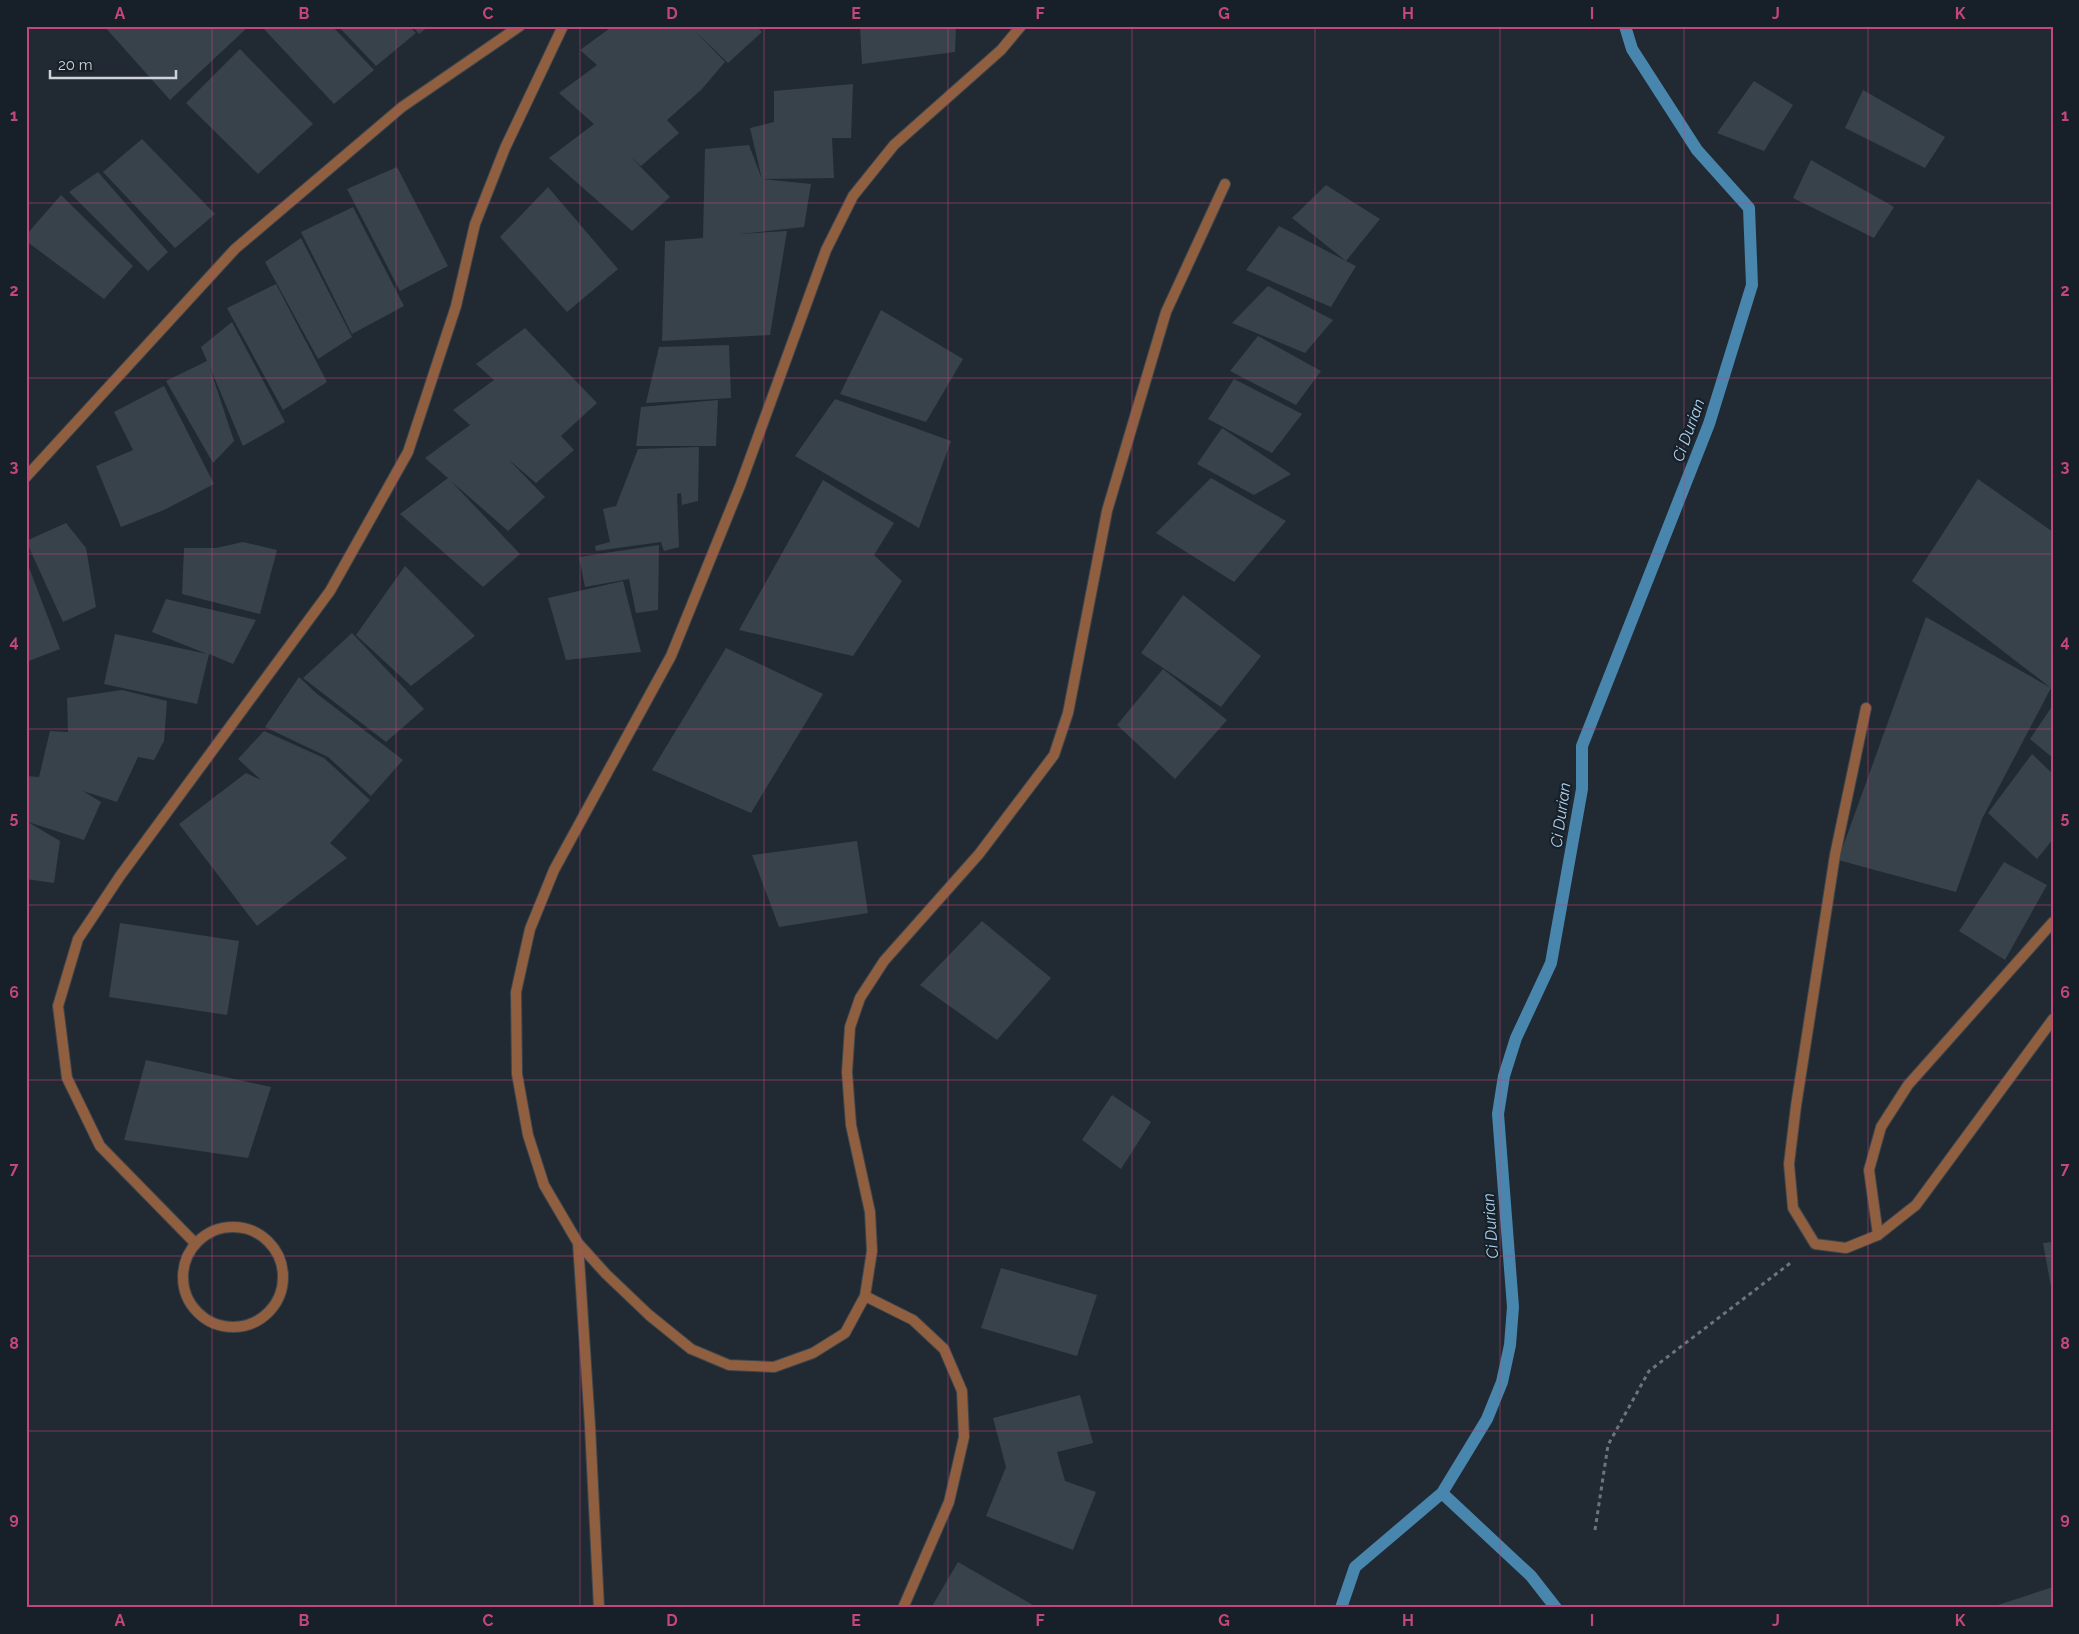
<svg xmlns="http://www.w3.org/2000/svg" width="2079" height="1634" viewBox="0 0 2079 1634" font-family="Raleway,sans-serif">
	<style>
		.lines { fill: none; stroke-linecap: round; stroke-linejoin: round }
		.stream { stroke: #4986ae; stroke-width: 12 }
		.building { fill: #38424b }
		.lane-casing { stroke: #3d454d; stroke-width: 12 }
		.street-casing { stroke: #3d454d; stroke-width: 12 }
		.path { stroke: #6d757c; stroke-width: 3; stroke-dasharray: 4 4; stroke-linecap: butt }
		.lane { stroke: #8f5f40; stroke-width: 10 }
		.street { stroke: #8f5f40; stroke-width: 10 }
		.grid { fill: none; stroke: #c5477a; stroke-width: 1; stroke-opacity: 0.55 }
		.labels { text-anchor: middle; stroke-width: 4.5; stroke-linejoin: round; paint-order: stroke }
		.water-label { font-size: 16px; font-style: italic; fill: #add2f0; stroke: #172028 }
		.neatline { fill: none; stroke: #c5477a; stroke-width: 2 }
		.grid-label { font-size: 16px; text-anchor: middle; font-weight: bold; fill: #c5477a }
	</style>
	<rect width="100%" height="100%" fill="#212a32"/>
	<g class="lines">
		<path class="stream" d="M1442 1493 1531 1576 1556 1608
			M1341 1608 1355 1567 1442 1493 1487 1419 1502 1382 1510 1345 1513 1307 1498 1114 1504 1076 1516 1038 1551 963 1582 789V746L1709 424 1752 285 1749 208 1697 150 1632 49 1625 26"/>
	</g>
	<path class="building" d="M104 26H249L170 100Z
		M265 26H332L374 70 334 104 263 28Z
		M338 26H409L416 33 376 66Z
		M412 26H429L419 34Z
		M613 26H756L762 32 728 63 694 30 725 62 701 90 667 120 679 133 641 166 631 157 670 197 632 231 549 158 594 124 559 93 597 65 580 50Z
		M860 26H956L955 52 862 64Z
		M240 49 313 124 258 174 186 103Z
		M1754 81 1793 105 1764 151 1717 133Z
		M853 84 851 138H832L834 178 762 179 811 184 804 227 740 234 787 231 770 335 662 341 665 241 703 238 705 149 749 145 762 179 750 128 774 122V91Z
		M1863 90 1945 137 1925 168 1845 128Z
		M142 139 215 214 175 248 103 172Z
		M1811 160 1894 207 1874 238 1793 198Z
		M397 167 448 266 400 291 347 189Z
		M98 172 168 252 148 271 69 192Z
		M1326 185 1380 219 1346 261 1356 266 1331 307 1246 270 1279 226 1346 261 1292 218Z
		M548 187 618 269 567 312 500 237Z
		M61 195 133 266 104 299 26 241V235Z
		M353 207 404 306 352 334 301 232Z
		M301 238 352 337 318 359 265 262Z
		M276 284 327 382 283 410 227 308Z
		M1268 286 1333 320 1305 353 1232 323Z
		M881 310 963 359 926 422 840 394Z
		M232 322 285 422 243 446 209 365 234 441 213 463 166 381 207 361 201 347Z
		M525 328 597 403 561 436 574 450 536 483 509 460 545 497 508 531 451 481 520 554 483 587 400 514 448 478 425 458 470 425 453 410 494 380 476 364Z
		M1258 336 1321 371 1296 405 1230 371Z
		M729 345 731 398 646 403 659 347Z
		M1234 379 1302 414 1272 453 1208 419Z
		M164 386 214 484 164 510 121 527 96 466 133 450 114 412Z
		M835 399 951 441 919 528 795 456Z
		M718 400 716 446H636L641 407Z
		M1222 428 1291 474 1254 495 1197 464Z
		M699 447 698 501 682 505 681 493 677 494 679 547 664 551 661 542 596 551 595 546 610 542 603 509 616 506 638 449Z
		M1211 478 1286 521 1234 582 1156 533Z
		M1978 479 2053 532 2051 688 1912 581Z
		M823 480 894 523 874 555 902 581 853 656 739 630Z
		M66 523 86 548 96 607 63 622 26 541Z
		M243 542 277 550 260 614 182 594 184 548H216Z
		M659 545 658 610 636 613 629 579 585 587 579 557Z
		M28 565 60 649 26 662V566Z
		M405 566 475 636 411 686 356 635Z
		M623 581 641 652 566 660 548 598Z
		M1183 595 1261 656 1221 707 1141 653Z
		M166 599 256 620 233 664 209 654 197 704 104 684 115 634 207 654 152 632Z
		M1926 617 2051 688 1982 819 1956 892 1838 860Z
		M352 633 424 709 386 742 303 678Z
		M726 648 823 694 751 813 652 770Z
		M1163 669 1227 720 1175 779 1117 725Z
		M299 677 316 693 403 760 371 796 328 757 265 727Z
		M122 690 167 701 164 741 154 760 138 757 117 802 83 791 101 802 84 840 28 822 60 841 54 883 26 879V776L39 777 50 731 68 732 67 698Z
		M2053 705V758L2030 739Z
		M264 731 324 758 370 800 330 843 347 858 257 926 179 824 246 773 261 780 238 759Z
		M2032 754 2053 774V839L2037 859 1988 813Z
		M857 841 868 913 779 927 752 855Z
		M2004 862 2047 885 2005 960 1959 931Z
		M982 921 1051 978 997 1040 920 985Z
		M120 923 239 941 227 1015 109 997Z
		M146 1060 271 1087 248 1158 124 1140Z
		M1112 1095 1151 1122 1121 1169 1082 1140Z
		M2053 1242V1292H2052L2043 1243Z
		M1001 1268 1097 1295 1077 1356 981 1328Z
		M1080 1395 1093 1443 1057 1452 1065 1481 1096 1492 1073 1550 986 1516 1006 1467 993 1418Z
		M958 1562 1038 1608H931Z
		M2053 1587V1608H1999L1998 1605Z"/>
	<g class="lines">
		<defs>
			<path id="lane" d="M1878 1235 1869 1170 1881 1127 1908 1085 2053 922"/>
			<path id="street" d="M1021 26 1001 50 894 145 853 196 826 250 740 486 671 656 554 870 530 929 516 992 517 1074 528 1135 544 1185 578 1243 606 1274 649 1315 691 1349 729 1365 774 1367 813 1353 845 1333 865 1296 872 1251 870 1212 851 1125 847 1072 850 1027 860 998 884 961 979 854 1054 755 1068 713 1107 511 1166 312 1225 184
				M26 477 235 249 402 107 520 26
				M1866 708 1835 855 1796 1106 1789 1164 1793 1208 1815 1244 1846 1248 1878 1235 1916 1205 2053 1019
				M183 1277a50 50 0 1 1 100 0a50 50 0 1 1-100 0Z
				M195 1243 100 1146 67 1078 58 1006 78 939 120 876 330 591 408 452 456 306 475 224 505 148 563 26
				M578 1243 590 1426 599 1608
				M865 1296 913 1320 944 1349 962 1391 964 1437 949 1502 903 1608"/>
		</defs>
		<use href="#lane" class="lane-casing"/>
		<use href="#street" class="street-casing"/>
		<path class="path" d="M1595 1530 1608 1445 1649 1371 1793 1261"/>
		<use href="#lane" class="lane"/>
		<use href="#street" class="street"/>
	</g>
	<path class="grid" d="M212 26V1608M396 26V1608M580 26V1608M764 26V1608M948 26V1608M1132 26V1608M1315 26V1608M1500 26V1608M1684 26V1608M1868 26V1608M26 203H2053M26 378H2053M26 554H2053M26 729H2053M26 905H2053M26 1080H2053M26 1256H2053M26 1431H2053"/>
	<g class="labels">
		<g class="water-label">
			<text transform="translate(1688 430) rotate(-70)" y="6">Ci Durian</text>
			<text transform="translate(1560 815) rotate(-82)" y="6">Ci Durian</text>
			<text transform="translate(1490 1226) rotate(-94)" y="6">Ci Durian</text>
		</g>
	</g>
	<rect width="2079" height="1634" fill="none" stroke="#172028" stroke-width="55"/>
	<path d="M50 70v8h126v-8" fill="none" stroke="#cdd3d9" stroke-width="2.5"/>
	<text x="58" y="70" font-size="15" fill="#cdd3d9" stroke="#172028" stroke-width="4" paint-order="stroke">20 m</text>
	<rect x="28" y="28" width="2024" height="1578" class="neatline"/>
	<g class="grid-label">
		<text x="120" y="19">A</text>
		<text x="304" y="19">B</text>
		<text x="488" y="19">C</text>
		<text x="672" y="19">D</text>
		<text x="856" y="19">E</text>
		<text x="1040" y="19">F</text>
		<text x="1224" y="19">G</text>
		<text x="1408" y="19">H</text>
		<text x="1592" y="19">I</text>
		<text x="1776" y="19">J</text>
		<text x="1960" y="19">K</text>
		<text x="14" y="121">1</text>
		<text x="2065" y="121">1</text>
		<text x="14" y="296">2</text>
		<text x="2065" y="296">2</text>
		<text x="14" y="472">3</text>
		<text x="2065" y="472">3</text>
		<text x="14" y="647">4</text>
		<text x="2065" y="647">4</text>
		<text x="14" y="823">5</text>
		<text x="2065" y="823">5</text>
		<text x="14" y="998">6</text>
		<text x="2065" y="998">6</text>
		<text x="14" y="1174">7</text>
		<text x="2065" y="1174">7</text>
		<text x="14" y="1349">8</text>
		<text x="2065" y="1349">8</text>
		<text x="14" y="1524">9</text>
		<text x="2065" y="1524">9</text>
		<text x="120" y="1626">A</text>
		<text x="304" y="1626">B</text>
		<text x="488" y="1626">C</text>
		<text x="672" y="1626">D</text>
		<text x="856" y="1626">E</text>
		<text x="1040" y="1626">F</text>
		<text x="1224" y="1626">G</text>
		<text x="1408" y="1626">H</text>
		<text x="1592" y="1626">I</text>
		<text x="1776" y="1626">J</text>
		<text x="1960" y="1626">K</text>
	</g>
</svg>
